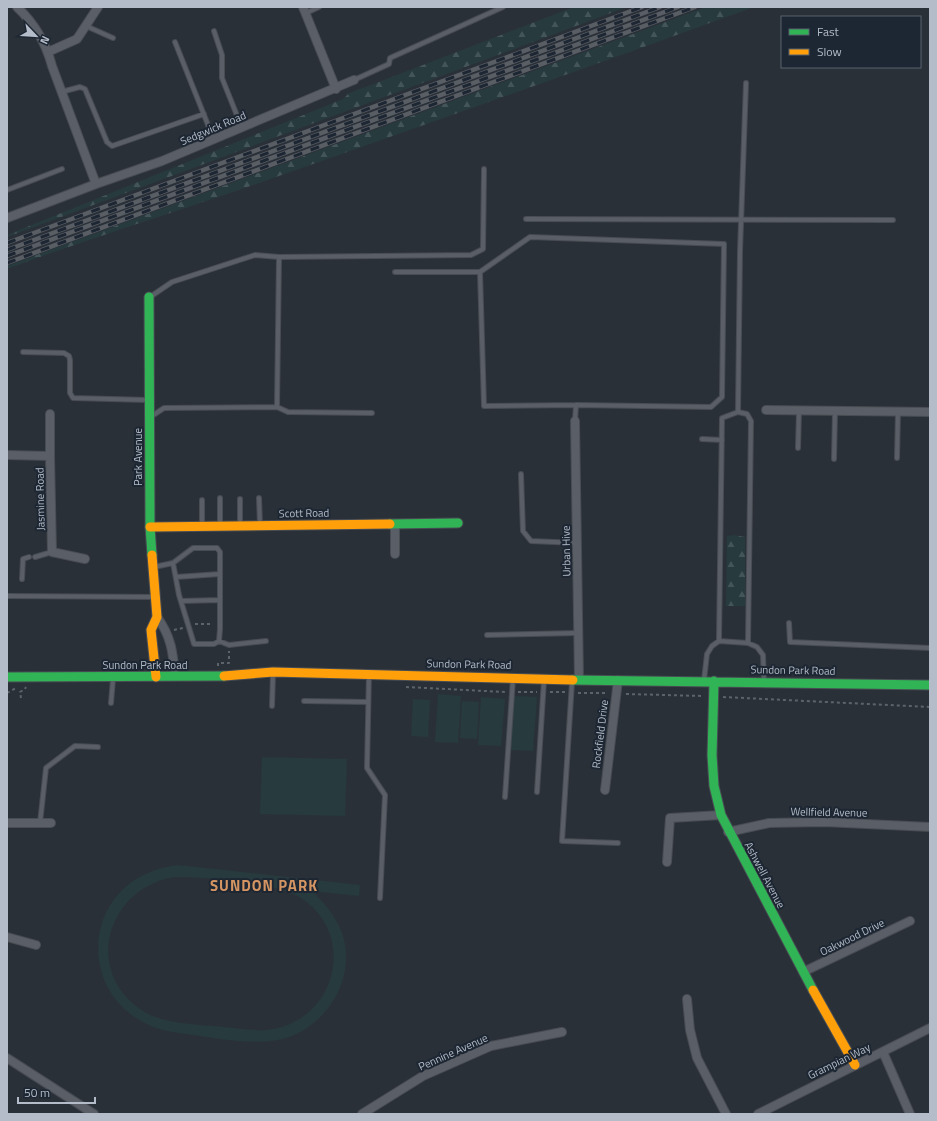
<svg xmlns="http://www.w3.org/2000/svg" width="937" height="1121" viewBox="0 0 937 1121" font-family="'Titillium Web',sans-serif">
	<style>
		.grass { fill: #273a3e; fill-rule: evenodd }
		.forest { fill: url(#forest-firs) }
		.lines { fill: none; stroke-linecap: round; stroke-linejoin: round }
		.lane-casing { stroke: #484c53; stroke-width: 6 }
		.street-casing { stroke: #484c53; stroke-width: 10 }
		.fast-casing { stroke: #484c53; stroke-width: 11 }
		.slow-casing { stroke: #484c53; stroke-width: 11 }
		.path { stroke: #5d636a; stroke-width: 2; stroke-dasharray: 3 3; stroke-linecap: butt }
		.lane { stroke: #5a5e66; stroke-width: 4 }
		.street { stroke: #5a5e66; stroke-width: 8 }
		.fast { stroke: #30b455; stroke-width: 9 }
		.slow { stroke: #ff9f0a; stroke-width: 9 }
		.rail-casing { stroke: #595d64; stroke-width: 4.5 }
		.rail { stroke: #1d2633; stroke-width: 3; stroke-dasharray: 9; stroke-linecap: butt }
		.labels { text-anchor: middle; stroke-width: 4; stroke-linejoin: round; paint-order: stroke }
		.street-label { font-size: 11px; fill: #b4bcc9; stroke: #1d2633 }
		.district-label { font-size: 15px; font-weight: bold; letter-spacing: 1px; fill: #d59563; stroke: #1d2633 }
	</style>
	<defs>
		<pattern id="forest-firs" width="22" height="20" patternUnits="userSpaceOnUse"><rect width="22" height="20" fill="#273a3e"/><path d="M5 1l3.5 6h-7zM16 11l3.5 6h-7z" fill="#445559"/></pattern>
	</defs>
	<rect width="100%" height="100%" fill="#2a3038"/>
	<path class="grass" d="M438 694 461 696 458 743 435 742Z
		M514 696 537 697 533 751 511 750Z
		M481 697 505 699 501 746 478 745Z
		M413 699 430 700 428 737 411 736Z
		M462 701 479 702 477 739 460 738Z
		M262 757 347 759 345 816 260 814Z
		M178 865 360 885 359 896 312 891C325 904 335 915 342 933 358 978 325 1031 278 1040 246 1046 205 1036 172 1032 71 1013 74 877 178 865ZM174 877C202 876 279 883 301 898 359 936 335 1023 267 1030 253 1031 238 1028 224 1027 197 1024 163 1025 140 1009 83 969 108 888 174 877Z"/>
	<path class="forest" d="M574 7H627L7 237V235L343 99 349 93 371 85Z
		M706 7H754C581 70 407 131 233 192 158 218 81 241 7 269V266Z
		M734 535 745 537V606H726L727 536Z"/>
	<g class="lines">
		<defs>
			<path id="lane" d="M306 13 319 7
				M86 26 113 38
				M214 31 222 55V78L242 128
				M175 42 214 140
				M354 80 389 64 390 58 503 7
				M61 92 80 87 85 89 107 142 112 146 204 114
				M7 190 62 169
				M526 219 893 220
				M279 257 471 255 483 249 484 169
				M395 272H480
				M150 297 172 282 255 255 279 257 277 407 164 408 152 416
				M23 352 64 353 69 356 70 360V393L73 398 148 400
				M277 407 288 412 372 413
				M738 412 740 251 746 83
				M575 421 576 405 711 407 722 397 724 244 530 237 480 272 484 406 576 405
				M702 439 722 440
				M798 448 799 411
				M897 458 898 412
				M834 459 835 411
				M521 474 523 531 531 541 577 543
				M220 498V525
				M259 498 260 525
				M240 499V525
				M202 500V524
				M35 557 52 552
				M154 567 173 563 193 548H217L220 552V629L219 641 214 644H194L179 595 173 563
				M176 577 220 574
				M22 579 23 559 29 557
				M7 596 155 597
				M181 601 220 600
				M789 623 790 642 930 648
				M487 635 578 633
				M219 641 229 645 266 641
				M719 641 722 418 738 412 747 414 751 421 748 643
				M369 674 367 768 385 795 380 898
				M704 680 707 654 712 646 719 641 748 643 757 647 763 655 764 681
				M572 682 562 841 618 843
				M304 701 368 702
				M111 703 113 679
				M272 706 273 674
				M537 792 544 680
				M505 797 513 678
				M40 823 46 768 75 746 98 747"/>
			<path id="street" d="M303 7 336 89
				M48 52 77 39 98 7
				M96 184 162 161 354 80
				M7 218 96 184 52 66C46 43 34 23 17 7
				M766 410 930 412
				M50 414V456
				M575 421 579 680
				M7 455 50 456 52 552 85 559
				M395 554V524
				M157 617C171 636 173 652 175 676
				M605 790 618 680
				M7 823H51
				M728 832 769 823 824 822 930 827
				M667 862 670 818 721 815
				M7 937 36 945
				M803 972 910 921
				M687 999 690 1030 697 1058 726 1114
				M883 1052 910 1114
				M7 1058 94 1114
				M362 1114 423 1076 491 1046 562 1032
				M758 1114 930 1028"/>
			<path id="fast" d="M149 297 150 527 152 555
				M390 524 458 523
				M7 677 224 676
				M573 680 930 685
				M714 681 712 755 714 786 721 815 813 990"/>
			<path id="slow" d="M150 527 390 524
				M152 555 157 617 151 630 156 677
				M224 676 273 672 573 680
				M813 990 855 1065"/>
		</defs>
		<use href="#lane" class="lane-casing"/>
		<use href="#street" class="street-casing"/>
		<use href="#fast" class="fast-casing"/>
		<use href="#slow" class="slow-casing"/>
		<path class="path" d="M195 624H213
			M174 630 183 628
			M218 666V663H229V651
			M406 687 505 692
			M518 692H537
			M550 692H565
			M7 693 16 688
			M578 693H607
			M626 694 703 696
			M723 697 930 707
			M21 698 20 692 25 689 26 687"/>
		<use href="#lane" class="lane"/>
		<use href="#street" class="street"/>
		<use href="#fast" class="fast"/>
		<use href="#slow" class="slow"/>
		<defs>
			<path id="rail" d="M7 243 642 7
				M7 250 660 7
				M7 256 678 7
				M7 263 695 7"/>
		</defs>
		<use href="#rail" class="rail-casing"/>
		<use href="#rail" class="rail"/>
	</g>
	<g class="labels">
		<g class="street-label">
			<text transform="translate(213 128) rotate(-23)" y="4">Sedgwick Road</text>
			<text transform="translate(138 457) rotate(-90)" y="4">Park Avenue</text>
			<text transform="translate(40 499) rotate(-91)" y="4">Jasmine Road</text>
			<text transform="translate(304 513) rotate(-1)" y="4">Scott Road</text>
			<text transform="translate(566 551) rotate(-91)" y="4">Urban Hive</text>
			<text transform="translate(469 664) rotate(1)" y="4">Sundon Park Road</text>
			<text x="145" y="669">Sundon Park Road</text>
			<text transform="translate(793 670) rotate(1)" y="4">Sundon Park Road</text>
			<text transform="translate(600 734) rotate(-83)" y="4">Rockfield Drive</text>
			<text transform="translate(829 812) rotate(1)" y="4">Wellfield Avenue</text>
			<text transform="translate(765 875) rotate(62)" y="4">Ashwell Avenue</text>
			<text transform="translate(852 937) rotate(-26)" y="4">Oakwood Drive</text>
			<text transform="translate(453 1052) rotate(-24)" y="4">Pennine Avenue</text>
			<text transform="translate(839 1061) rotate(-26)" y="4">Grampian Way</text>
		</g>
		<g class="district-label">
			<text x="264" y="891">SUNDON PARK</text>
		</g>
	</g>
	<rect width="937" height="1121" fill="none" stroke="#b4bcc9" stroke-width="16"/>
	<rect x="781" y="16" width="140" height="52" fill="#1d2633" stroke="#59626f"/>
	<rect x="789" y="29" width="20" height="6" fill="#30b455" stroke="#59626f"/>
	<text x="817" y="36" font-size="12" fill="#b4bcc9">Fast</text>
	<rect x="789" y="49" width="20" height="6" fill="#ff9f0a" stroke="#59626f"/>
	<text x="817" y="56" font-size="12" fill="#b4bcc9">Slow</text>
	<g transform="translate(36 36) rotate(115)" stroke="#1d2633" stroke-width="3" paint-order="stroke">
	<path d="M0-3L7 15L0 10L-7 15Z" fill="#b4bcc9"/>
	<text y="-6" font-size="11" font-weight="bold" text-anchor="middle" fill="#b4bcc9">N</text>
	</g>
	<path d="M18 1097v6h77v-6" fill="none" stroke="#b4bcc9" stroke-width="2"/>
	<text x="24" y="1097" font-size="12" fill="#b4bcc9" stroke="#1d2633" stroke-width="3" paint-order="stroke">50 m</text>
</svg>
